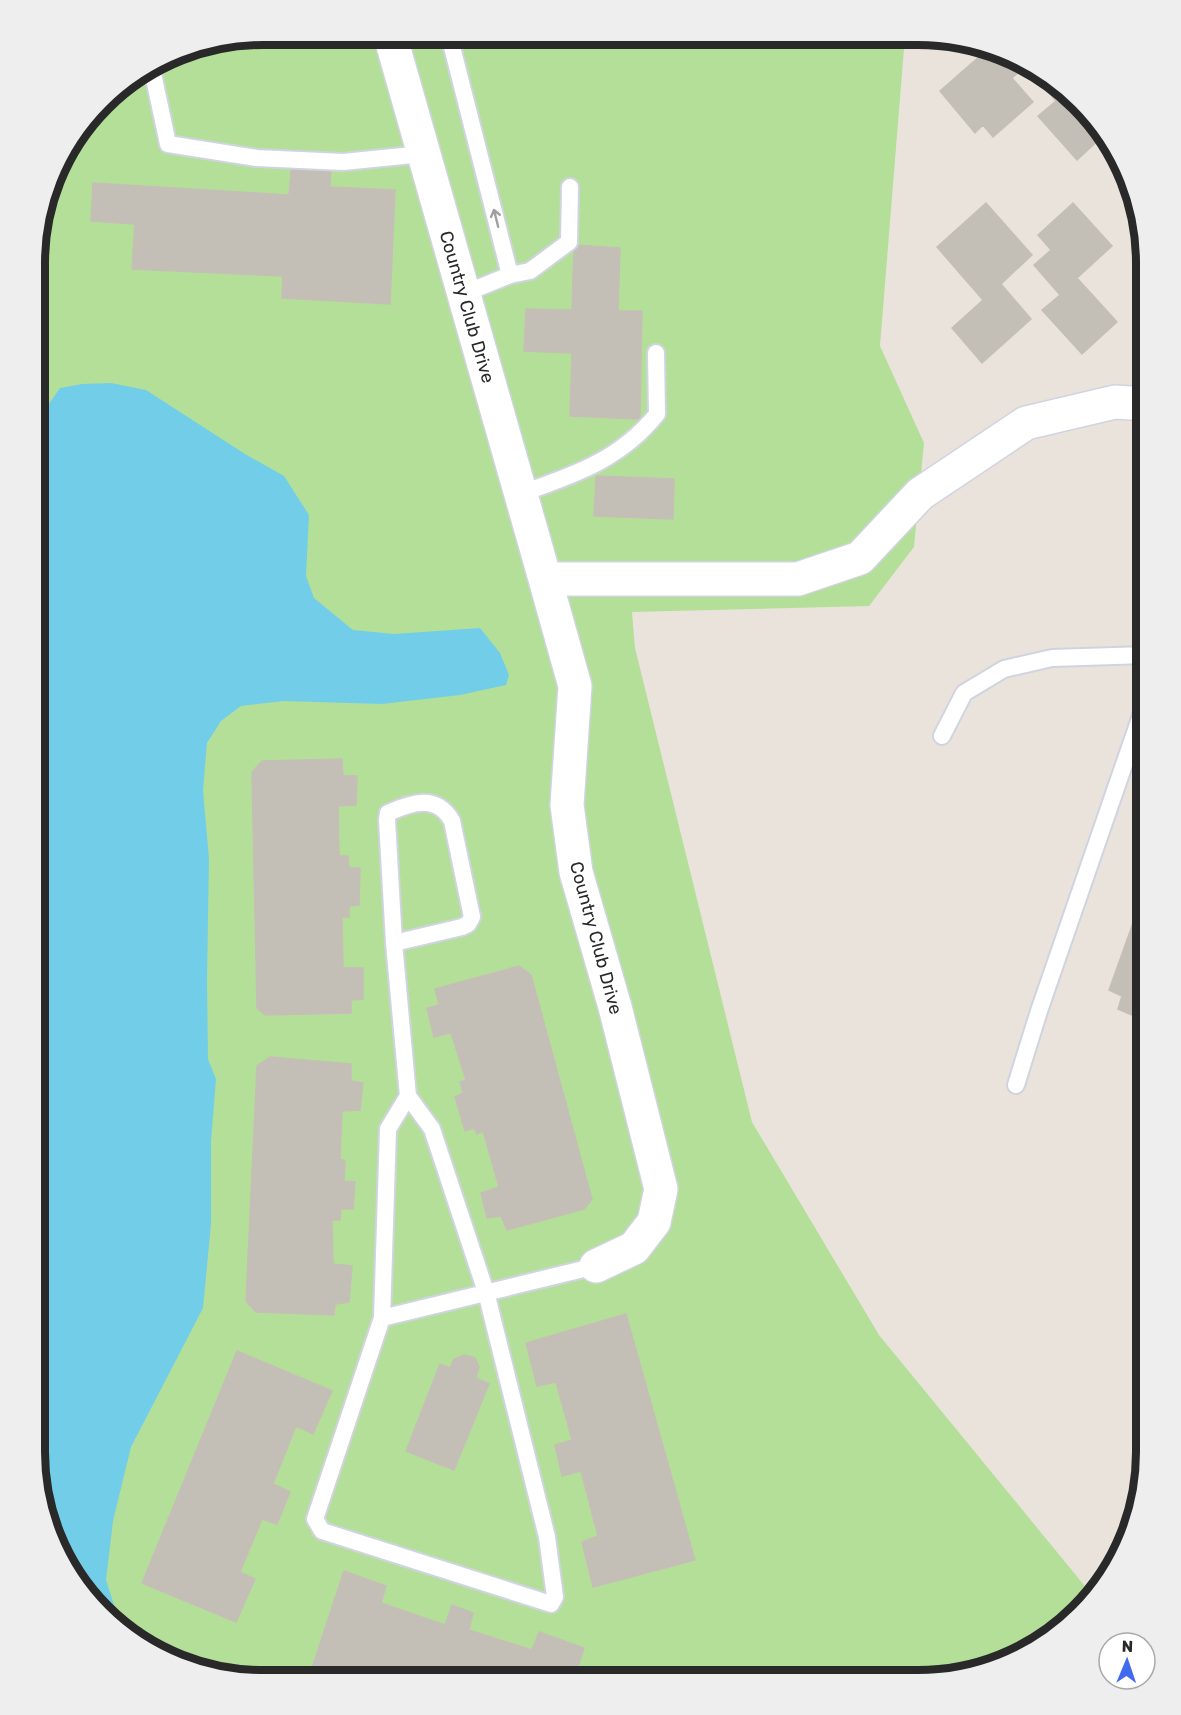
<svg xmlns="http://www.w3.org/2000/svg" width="1181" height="1715" viewBox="0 0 1181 1715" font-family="Rubik,sans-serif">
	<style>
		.green { fill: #b4df99 }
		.water { fill: #72cee8 }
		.building { fill: #c3beb6; stroke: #c5bfb5; stroke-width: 1.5 }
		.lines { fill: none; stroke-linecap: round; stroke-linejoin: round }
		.lane-casing { stroke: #d0d4e1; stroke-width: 20 }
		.street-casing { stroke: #d0d4e1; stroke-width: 36 }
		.lane { stroke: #fff; stroke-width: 16 }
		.street { stroke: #fff; stroke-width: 33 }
		.oneway { stroke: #9f9f9f }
		.labels { text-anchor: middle; stroke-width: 4.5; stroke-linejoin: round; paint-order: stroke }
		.street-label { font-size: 18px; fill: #292929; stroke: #fff }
		.rim { fill: none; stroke: #292929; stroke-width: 8 }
	</style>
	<rect width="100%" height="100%" fill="#eae3db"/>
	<path class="green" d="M263 35 905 36 880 346 924 443 914 547 869 606 632 612 635 648 752 1122 879 1335 1093 1596 1068 1624 1019 1657 918 1680 234 1679 136 1642 91 1602 58 1553 35 1452 37 233 65 149 113 91 189 47Z"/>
	<path class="water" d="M111 383 146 390 245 454 284 476 309 515 306 576 314 598 353 630 394 634 480 628 500 653 509 675 506 685 460 695 382 704 283 701 241 706 221 721 207 743 203 790 209 859 207 980 208 1059 216 1079 211 1142V1224L203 1308 131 1447 113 1521 106 1580 118 1617 133 1639 91 1602 58 1553 35 1452 36 422 60 388 82 384Z"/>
	<path class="building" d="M989 48 1005 52 1057 82 1102 137 1077 160 1038 116 1056 101 1026 66 1012 78 1033 102 993 137 983 125 975 133 940 91Z
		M292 162 331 165 330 187 395 190 390 304 282 298 283 276 132 269 135 224 91 221 93 183 289 195Z
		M986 203 1032 255 1001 284 1031 319 982 363 952 328 983 300 937 247Z
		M1073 203 1112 246 1077 278 1117 322 1082 354 1042 310 1060 295 1034 265 1051 250 1038 235Z
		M574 245 620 248 618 311H642L640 419 570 416 572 353 524 351 526 309 572 310Z
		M596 476 674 479 673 519 594 516Z
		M342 759 343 776H357L356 805 338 806 339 856H348L349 868H360L359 905 349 906V917H342L343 968H363V999L351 1000V1013L265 1015 257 1008 252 772 262 761Z
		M1146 910V1021L1118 1009 1122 996 1109 990 1137 912Z
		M519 966 531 975 592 1199 584 1209 507 1230 501 1216 487 1218 481 1193 499 1187 483 1131 477 1134 474 1128 465 1131 455 1097 463 1093 460 1082 466 1080 451 1033 434 1037 427 1008 439 1005 435 989Z
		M270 1057 351 1064V1081L363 1083 360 1110 342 1111 340 1159 345 1161 344 1181 355 1182 353 1209H341L340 1220H332L333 1264 352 1266 349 1302 335 1304 334 1315 256 1312 246 1301 257 1066Z
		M626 1314 695 1560 593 1587 582 1542 598 1536 581 1471 562 1476 555 1445 572 1440 556 1382 537 1386 526 1343Z
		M237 1351 332 1391 313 1434 296 1426 273 1484 290 1492 277 1524 262 1519 240 1572 255 1579 236 1622 142 1583Z
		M464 1355 475 1358 479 1367 476 1378 489 1384 454 1470 406 1451 440 1364 450 1368 454 1359Z
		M344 1571 386 1586 381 1603 445 1625 452 1605 473 1613 469 1630 532 1650 539 1632 584 1648 574 1680 336 1679 311 1671Z"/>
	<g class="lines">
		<defs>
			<path id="lane" d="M449 35 510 275
				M152 69 168 144 257 158 343 162 423 154
				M463 294 510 275 530 271 569 242 570 187
				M520 494C574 475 620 460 657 414L656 353
				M942 736 964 693 1004 669 1052 658 1146 655
				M1016 1085 1039 1011 1146 701
				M408 1096 432 1129 486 1292 547 1537 555 1597 551 1604 322 1531 315 1519 382 1318 596 1266
				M382 1318 388 1129 408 1096 394 943 387 820 388 813C412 802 437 794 452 821L472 917 468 924 462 927 394 943"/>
			<path id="street" d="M390 35 545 579H798L860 558 920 494 1026 423 1115 402 1146 404
				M545 579 575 686 567 805 576 872 615 1007 661 1189 654 1222 634 1248 596 1266"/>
		</defs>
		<use href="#lane" class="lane-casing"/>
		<use href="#street" class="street-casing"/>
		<use href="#lane" class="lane"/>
		<use href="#street" class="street"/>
	</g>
	<defs><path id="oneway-shaft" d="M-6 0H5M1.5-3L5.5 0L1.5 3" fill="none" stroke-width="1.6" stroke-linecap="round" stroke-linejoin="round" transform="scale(1.5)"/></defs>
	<use class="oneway" href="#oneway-shaft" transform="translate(496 218) rotate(-104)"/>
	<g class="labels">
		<g class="street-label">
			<text transform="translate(467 307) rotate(74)" y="6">Country Club Drive</text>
			<text transform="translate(596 938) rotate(75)" y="6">Country Club Drive</text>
		</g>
	</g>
	<path d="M0 0H1181V1715H0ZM263 45H918A218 218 0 0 1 1136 263V1452A218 218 0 0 1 918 1670H263A218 218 0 0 1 45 1452V263A218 218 0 0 1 263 45Z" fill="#eee" fill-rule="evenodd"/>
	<path class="rim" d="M263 45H918A218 218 0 0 1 1136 263V1452A218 218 0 0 1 918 1670H263A218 218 0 0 1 45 1452V263A218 218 0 0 1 263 45Z"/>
	<g transform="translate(1127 1661) rotate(2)"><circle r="28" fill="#ffffff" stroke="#a9a9a9" stroke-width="1.5"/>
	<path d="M0-4.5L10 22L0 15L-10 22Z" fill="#416af1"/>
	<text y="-9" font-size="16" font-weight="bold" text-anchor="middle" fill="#292929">N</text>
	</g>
</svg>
